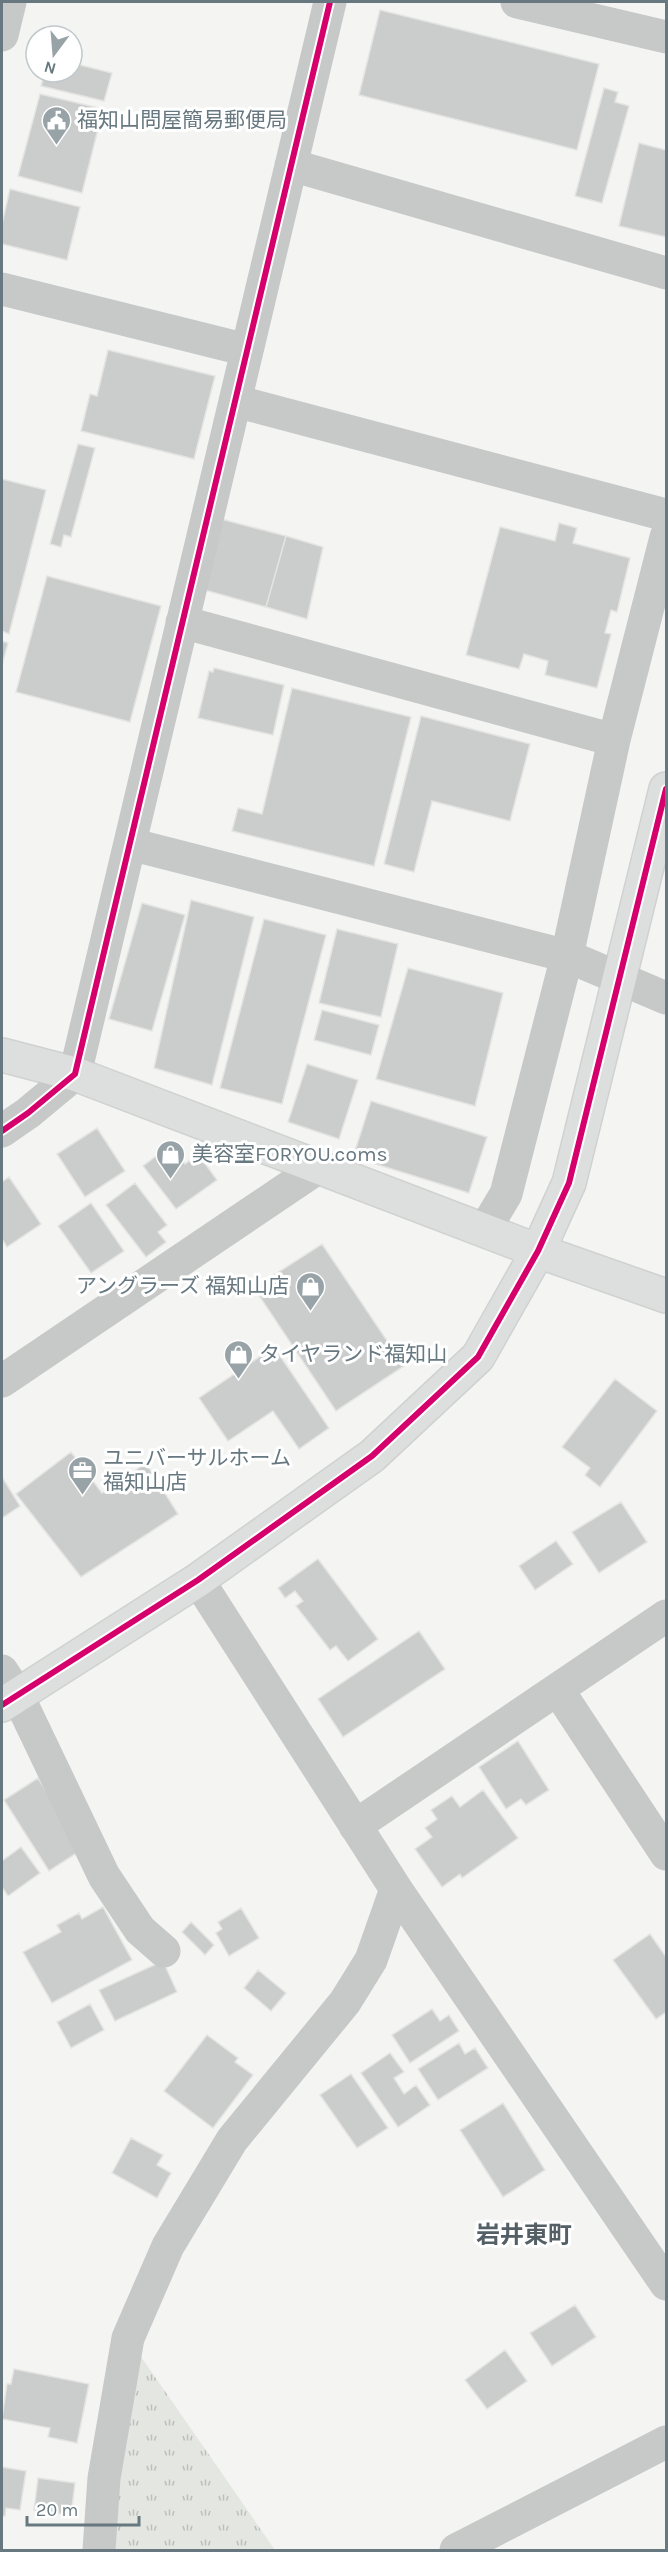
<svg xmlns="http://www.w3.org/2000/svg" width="668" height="2552" viewBox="0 0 668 2552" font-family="Karla,'Noto Sans JP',sans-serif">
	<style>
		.grass { fill: url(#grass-tufts) }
		.building { fill: #cbcccc; stroke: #e4e4e3; stroke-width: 1.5 }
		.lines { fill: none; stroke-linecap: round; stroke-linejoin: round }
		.secondary-casing { stroke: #d0d1d1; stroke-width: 36 }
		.street { stroke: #c7c9c9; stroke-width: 33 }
		.secondary { stroke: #dddede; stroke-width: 33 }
		.cycleway-casing { stroke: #fff; stroke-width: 10 }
		.cycleway { stroke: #d6006c; stroke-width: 6 }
		.labels { text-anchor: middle; stroke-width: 6; stroke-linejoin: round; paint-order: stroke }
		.poi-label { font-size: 21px; fill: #677880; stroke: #fff; text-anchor: start }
		.quarter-label { font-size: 24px; font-weight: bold; fill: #546066; stroke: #fff }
	</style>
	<defs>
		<pattern id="grass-tufts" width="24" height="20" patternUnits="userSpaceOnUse" patternTransform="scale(1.5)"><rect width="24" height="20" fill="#e3e6e1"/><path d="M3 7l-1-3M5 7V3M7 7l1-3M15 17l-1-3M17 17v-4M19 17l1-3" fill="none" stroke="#bcbfbc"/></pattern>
	</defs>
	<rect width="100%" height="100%" fill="#f4f4f3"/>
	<path class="grass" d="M128 2338 275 2550H99Z"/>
	<path class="building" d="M380 10 599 64 577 150 359 95Z
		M72 63 112 73 104 101 41 86 45 72H72Z
		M604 88 618 92 615 102 629 106 602 203 575 196Z
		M40 94 103 109 82 193 18 176Z
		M639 143 666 150V237L619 226Z
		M10 189 80 207 67 260 2 244V224Z
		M108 350 215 376 194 459 81 431 90 394 97 396Z
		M78 444 95 448 71 537 64 535 61 547 50 544Z
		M2 479 46 490 9 634 2 631Z
		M221 519 286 536 266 607 201 589Z
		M559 523 577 528 573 543 630 558 617 612 611 610 605 633 611 634 597 688 545 675 548 661 524 654 519 669 466 655 500 527 555 541Z
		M286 536 323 547 307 619 266 607Z
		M47 576 161 606 130 722 16 692Z
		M2 641 8 643 2 665Z
		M214 668 284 685 273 735 198 718 209 671 213 672Z
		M292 688 411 717 374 866 232 831 238 808 262 814Z
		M421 716 530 744 510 821 432 801 414 872 384 864Z
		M191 900 254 917 212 1085 154 1068Z
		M142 903 185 915 152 1031 109 1019Z
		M264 919 326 935 282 1104 220 1088Z
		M337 929 398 944 381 1017 319 1003Z
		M408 968 503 993 475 1106 376 1079Z
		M322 1010 379 1025 371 1055 314 1040Z
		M307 1064 358 1080 339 1139 288 1122Z
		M371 1101 487 1137 469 1193 353 1157Z
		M97 1128 125 1171 85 1197 57 1154Z
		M171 1145 185 1164 198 1154 217 1180 176 1209 143 1166Z
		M9 1177 41 1224 7 1247 2 1239V1182Z
		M135 1183 167 1225 158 1232 166 1242 146 1257 106 1205Z
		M91 1203 124 1251 91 1273 58 1226Z
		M322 1244 404 1366 336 1411 254 1288Z
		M274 1347 329 1428 299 1449 273 1411 228 1441 199 1398Z
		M615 1379 657 1411 600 1487 585 1475 590 1468 562 1447Z
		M71 1452 102 1493 146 1463 178 1514 81 1577 16 1494Z
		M2 1477 20 1506 2 1518Z
		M621 1502 647 1542 599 1573 572 1532Z
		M556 1541 573 1564 535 1590 519 1566Z
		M318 1559 378 1639 348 1661 336 1646 330 1650 296 1606 303 1601 295 1591 285 1598 278 1588Z
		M419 1631 445 1669 343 1737 318 1699Z
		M518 1741 549 1790 526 1805 521 1799 506 1809 479 1767Z
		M38 1778 83 1849 49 1871 4 1800Z
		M483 1790 518 1838 462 1878 460 1874 442 1887 415 1849 432 1837 425 1828 437 1819 431 1810 452 1796 460 1807Z
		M21 1847 40 1873 8 1896 2 1887V1861Z
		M103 1907 132 1960 52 2003 23 1952 61 1932 57 1925 79 1913 82 1919Z
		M241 1908 259 1938 229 1956 216 1933 222 1929 218 1922Z
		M191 1922 214 1945 205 1955 182 1932Z
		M650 1934 666 1957V2012L656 2019 613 1960Z
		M163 1961 177 1992 115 2021 99 1990Z
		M258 1970 286 1993 271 2011 244 1988Z
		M90 2004 104 2030 71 2048 57 2022Z
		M432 2009 440 2021 449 2015 459 2031 410 2063 392 2035Z
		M207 2035 238 2058 235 2062 253 2075 213 2128 164 2091Z
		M459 2043 465 2054 475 2048 488 2068 438 2100 418 2069Z
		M390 2053 404 2072 394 2078 404 2094 416 2085 430 2105 398 2127 361 2073Z
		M351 2074 388 2128 357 2148 320 2095Z
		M503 2103 545 2170 503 2197 460 2130Z
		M131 2138 163 2155 157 2165 171 2173 157 2198 112 2173Z
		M575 2305 596 2337 552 2366 530 2333Z
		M505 2350 527 2381 487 2409 465 2380Z
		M14 2369 89 2384 77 2443 48 2437 50 2428 2 2419 7 2384H11Z
		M2 2467 26 2471 20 2510 6 2508 5 2516H2Z
		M38 2478 75 2483 71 2515 34 2510Z"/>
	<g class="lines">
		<defs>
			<path id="secondary" d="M2 1055 75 1074 538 1251 666 1296
				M2 1705 198 1580 372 1456 478 1357 538 1251 569 1183 666 789"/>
		</defs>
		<use href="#secondary" class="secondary-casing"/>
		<path class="street" d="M517 2 666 37
			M2 35 10 2
			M291 165 666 273
			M2 289 247 350
			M235 401 666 515
			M182 622 614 740
			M130 844 567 956 666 998
			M2 1131 28 1113 75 1074 330 2
			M485 1229 506 1194 567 956 614 740 666 537
			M2 1381 319 1167
			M2 1671 17 1694 104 1876 140 1930 164 1951
			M558 1690 666 1854
			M355 1826 666 1616
			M396 1889 666 2284
			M99 2550 104 2478 128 2338 168 2246 232 2140 345 2002 371 1960 396 1889 198 1580
			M456 2550 666 2442"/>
		<use href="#secondary" class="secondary"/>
		<defs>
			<path id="cycleway" d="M2 1131 28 1113 75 1074 330 2
				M2 1705 198 1580 372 1456 478 1357 538 1251 569 1183 666 789"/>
		</defs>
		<use href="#cycleway" class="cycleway-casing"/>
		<use href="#cycleway" class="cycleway"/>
	</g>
	<defs>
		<symbol id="civic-pin" viewBox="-11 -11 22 30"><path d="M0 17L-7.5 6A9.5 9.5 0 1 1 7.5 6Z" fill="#98a3a8" stroke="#fff"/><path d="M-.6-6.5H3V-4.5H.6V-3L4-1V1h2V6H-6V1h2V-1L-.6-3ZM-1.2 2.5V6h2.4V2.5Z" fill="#fff"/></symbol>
		<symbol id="shop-pin" viewBox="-11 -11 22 30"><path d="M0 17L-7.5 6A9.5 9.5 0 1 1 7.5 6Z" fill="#98a3a8" stroke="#fff"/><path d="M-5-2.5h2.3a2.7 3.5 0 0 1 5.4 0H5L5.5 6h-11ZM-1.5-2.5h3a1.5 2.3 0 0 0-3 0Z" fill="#fff"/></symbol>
		<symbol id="office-pin" viewBox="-11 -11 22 30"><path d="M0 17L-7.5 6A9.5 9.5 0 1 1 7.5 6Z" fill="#98a3a8" stroke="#fff"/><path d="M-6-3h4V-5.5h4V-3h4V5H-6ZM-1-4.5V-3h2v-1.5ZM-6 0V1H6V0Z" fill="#fff"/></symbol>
	</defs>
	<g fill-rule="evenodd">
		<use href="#civic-pin" x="40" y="104" width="33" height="45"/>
		<use href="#shop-pin" x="154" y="1138" width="33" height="45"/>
		<use href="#shop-pin" x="294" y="1270" width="33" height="45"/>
		<use href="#shop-pin" x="222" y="1338" width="33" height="45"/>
		<use href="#office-pin" x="66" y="1454" width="33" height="45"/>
	</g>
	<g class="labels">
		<g class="poi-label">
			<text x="77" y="127">福知山問屋簡易郵便局</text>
			<text x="192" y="1161">美容室FORYOU.coms</text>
			<text x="289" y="1293" text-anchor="end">アングラーズ 福知山店</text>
			<text x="259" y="1361">タイヤランド福知山</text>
			<text x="103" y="1465">ユニバーサルホーム<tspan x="103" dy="24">福知山店</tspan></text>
		</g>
		<g class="quarter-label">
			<text x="524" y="2243">岩井東町</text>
		</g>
	</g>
	<rect width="668" height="2552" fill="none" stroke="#677880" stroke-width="6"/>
	<g transform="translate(54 54) rotate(196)"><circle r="28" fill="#ffffff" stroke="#c2c9cc" stroke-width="1.5"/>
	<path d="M0-4.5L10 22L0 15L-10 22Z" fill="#98a3a8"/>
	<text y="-9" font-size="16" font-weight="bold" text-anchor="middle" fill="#677880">N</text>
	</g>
	<path d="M27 2516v9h112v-9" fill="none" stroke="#677880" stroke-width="3"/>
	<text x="36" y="2516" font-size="18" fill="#677880" stroke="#ffffff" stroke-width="4.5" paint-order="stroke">20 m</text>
</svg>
